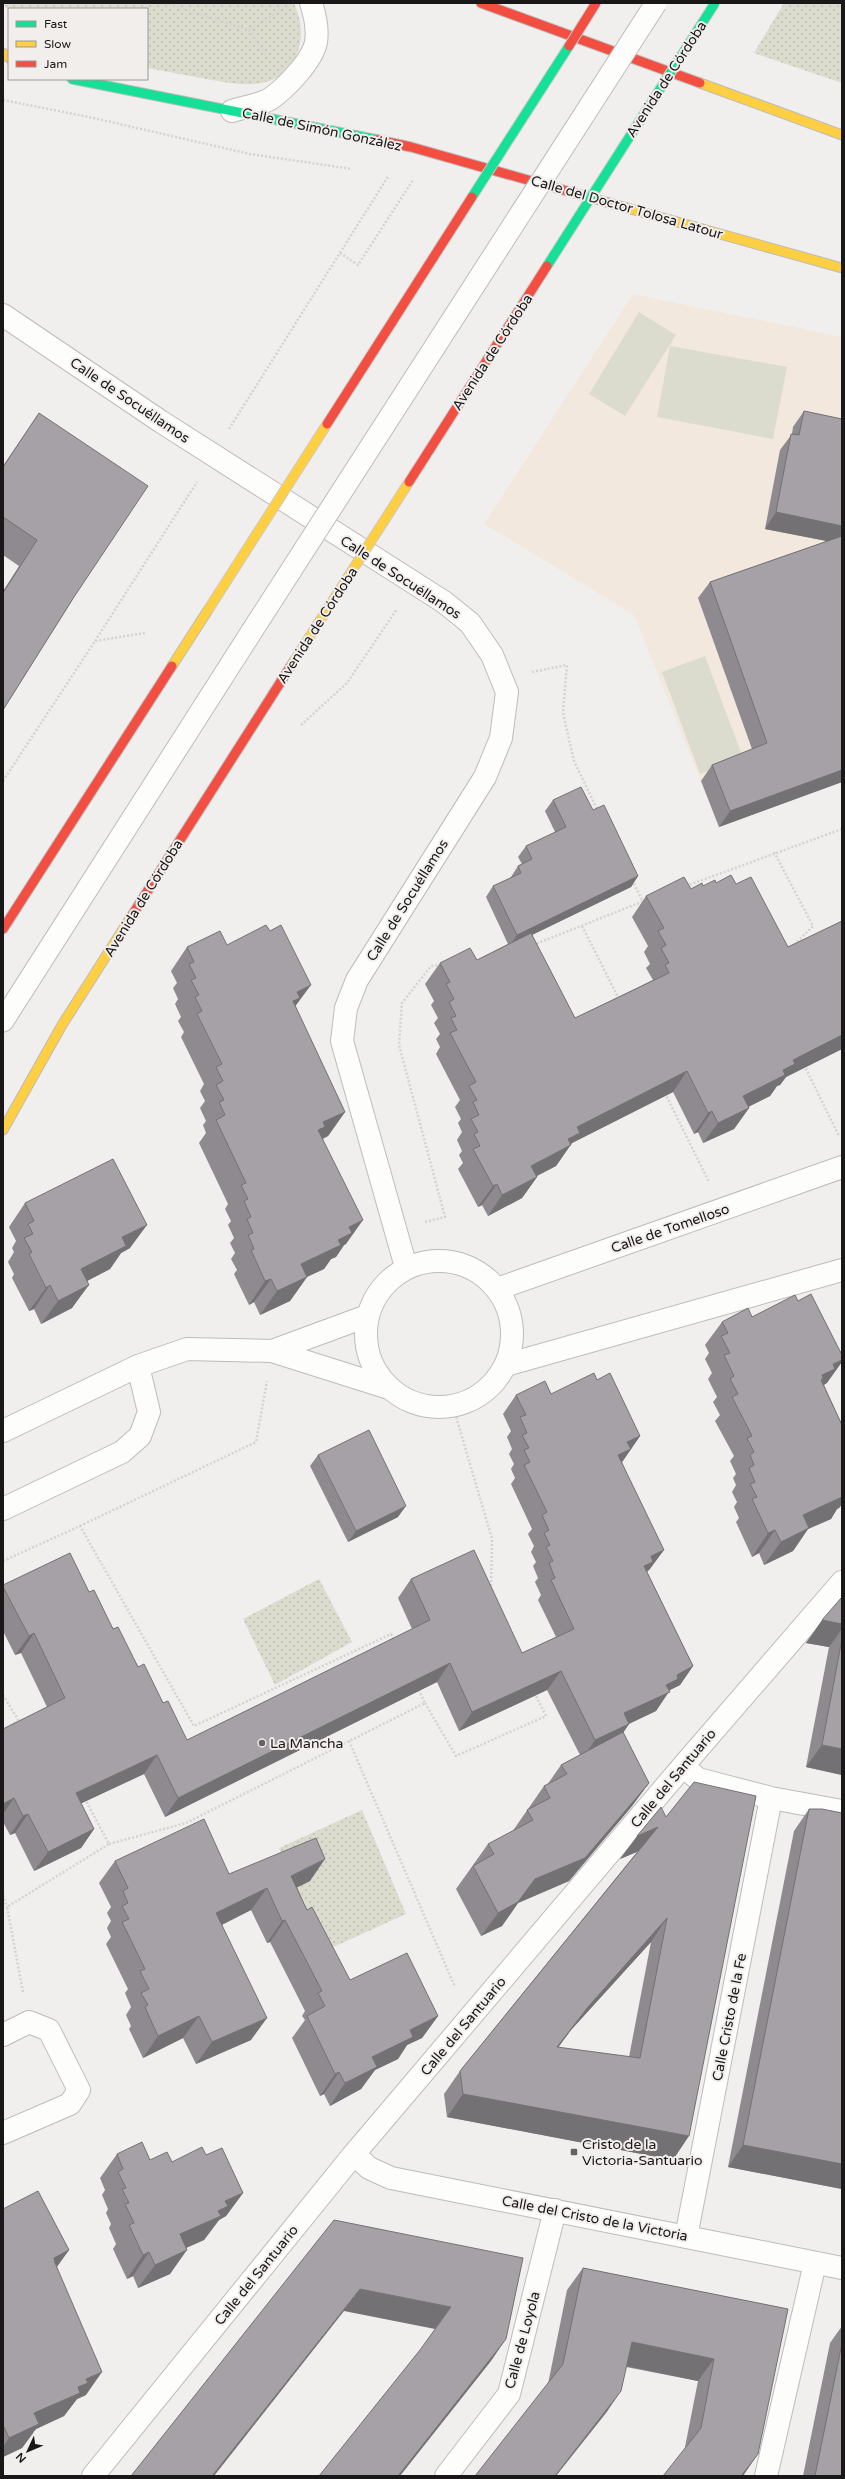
<svg xmlns="http://www.w3.org/2000/svg" width="845" height="2479" viewBox="0 0 845 2479" font-family="'Varela Round',sans-serif">
	<style>
		.education { fill: #f2e8dd }
		.green { fill: #dcdcce }
		.park { fill: url(#park-dots) }
		.lines { fill: none; stroke-linecap: round; stroke-linejoin: round }
		.lane-casing { stroke: #bdbcbb; stroke-width: 23 }
		.street-casing { stroke: #bdbcbb; stroke-width: 24 }
		.fast-casing { stroke: #bdbcbb; stroke-width: 11 }
		.slow-casing { stroke: #bdbcbb; stroke-width: 11 }
		.jam-casing { stroke: #bdbcbb; stroke-width: 11 }
		.path { stroke: #d4d3d3; stroke-width: 2.5; stroke-dasharray: 2 2; stroke-linecap: butt }
		.lane { stroke: #fdfdfc; stroke-width: 21 }
		.street { stroke: #fdfdfc; stroke-width: 22 }
		.fast { stroke: #16e098; stroke-width: 9 }
		.slow { stroke: #ffcf43; stroke-width: 9 }
		.jam { stroke: #f24e42; stroke-width: 9 }
		.lane-bridge-casing { stroke: #bdbcbb; stroke-width: 23; stroke-linecap: butt }
		.fast-bridge-casing { stroke: #cccbca; stroke-width: 11; stroke-linecap: butt }
		.slow-bridge-casing { stroke: #cccbca; stroke-width: 11; stroke-linecap: butt }
		.jam-bridge-casing { stroke: #cccbca; stroke-width: 11; stroke-linecap: butt }
		.lane-bridge { stroke: #fdfdfc; stroke-width: 21 }
		.fast-bridge { stroke: #16e098; stroke-width: 9 }
		.slow-bridge { stroke: #ffcf43; stroke-width: 9 }
		.jam-bridge { stroke: #f24e42; stroke-width: 9 }
		.wall { fill: #8f8a8f; fill-rule: evenodd }
		.shaded-wall { fill: #747174 }
		.building { fill: #a6a1a6; stroke: #747174; fill-rule: evenodd }
		.poi-dot { fill: #656362; stroke: #f2eeec; stroke-width: 1.5 }
		.labels { text-anchor: middle; stroke-width: 4; stroke-linejoin: round; paint-order: stroke }
		.street-label { font-size: 14px; fill: #191717; stroke: #f2eeec }
		.poi-label { font-size: 14px; fill: #191717; stroke: #f2eeec; text-anchor: start }
	</style>
	<defs>
		<pattern id="park-dots" width="8" height="8" patternUnits="userSpaceOnUse"><rect width="8" height="8" fill="#dcdcce"/><path d="M2 2h.1M6 6h.1" fill="none" stroke="#bcbcb0" stroke-width="1.8" stroke-linecap="round"/></pattern>
	</defs>
	<rect width="100%" height="100%" fill="#f1efed"/>
	<path class="education" d="M633 294 842 337V781L719 827 634 615 484 524Z"/>
	<path class="green" d="M639 312 676 335 625 416 589 394Z
		M670 346 787 367 773 439 657 417Z
		M705 656 743 758 700 774 662 672Z"/>
	<path class="park" d="M3 3H294C302 21 304 38 296 56 279 95 234 84 201 78 183 75 165 71 147 68V9H9V11Z
		M784 3H842V83L754 53Z
		M319 1579 352 1642 275 1685 243 1619Z
		M362 1810 406 1914 327 1950 279 1848Z"/>
	<g class="lines">
		<defs>
			<path id="lane" d="M3 1021 252 631"/>
			<path id="street" d="M232 111C244 107 260 105 270 99 285 89 313 60 316 42 318 29 315 15 311 3
				M3 315 160 421 444 602 470 623 492 655 507 692 501 738 485 777 357 980 346 1008 342 1041 406 1267
				M366 1334a73 73 0 1 1 146 0a73 73 0 1 1-146 0Z
				M497 1289 842 1167
				M272 1351 367 1316
				M506 1365 842 1270
				M3 1431 138 1366 187 1349 272 1351 389 1388
				M3 1509 122 1452 140 1436 149 1412 138 1366
				M683 1766 698 1779 771 1798 842 1811
				M3 2035 29 2022 49 2030 79 2090 70 2104 3 2133
				M354 2154 369 2168 391 2178 842 2268
				M686 2237 771 1798
				M93 2476 354 2154 683 1766 842 1582
				M446 2476 509 2394 555 2210
				M766 2476 815 2263"/>
			<path id="fast" d="M72 79 378 140"/>
			<path id="slow" d="M3 53 9 58
				M700 83 842 135
				M627 208 842 268
				M172 666 208 610
				M3 1130 62 1025 131 917"/>
			<path id="jam" d="M481 3 700 83
				M378 140 411 147 627 208
				M131 917 294 661
				M3 929 172 666"/>
		</defs>
		<use href="#lane" class="lane-casing"/>
		<use href="#street" class="street-casing"/>
		<use href="#fast" class="fast-casing"/>
		<use href="#slow" class="slow-casing"/>
		<use href="#jam" class="jam-casing"/>
		<path class="path" d="M165 3 249 30 269 59
			M249 30 281 10
			M3 100 89 117 250 154 352 169
			M340 253 358 265 413 180
			M229 429 389 175
			M95 641 197 482
			M532 672 567 665 563 713 574 761 598 811
			M301 725 347 683 397 609
			M3 781 95 641 145 633
			M774 852 813 926 794 945
			M632 880 643 902
			M686 886 842 829
			M582 926 619 999
			M533 945 644 901
			M804 1065 839 1136
			M665 1093 709 1182
			M425 1222 445 1217 399 1045 402 1003 431 966 441 965
			M445 1407 455 1413 492 1539 491 1590
			M80 1526 256 1442 267 1381
			M3 1561 80 1526 194 1726 391 1634 394 1641
			M3 1695 20 1723
			M425 1703 456 1756 546 1716 535 1694
			M3 1730 18 1721
			M349 1741 455 1987
			M109 1844 186 1823 425 1703 418 1689
			M3 1895 7 1907
			M23 1992 7 1907 109 1844 85 1799"/>
		<use href="#lane" class="lane"/>
		<use href="#street" class="street"/>
		<use href="#fast" class="fast"/>
		<use href="#slow" class="slow"/>
		<use href="#jam" class="jam"/>
		<defs>
			<path id="lane-bridge" d="M252 631 656 3"/>
			<path id="fast-bridge" d="M472 197 569 46
				M547 266 715 3"/>
			<path id="slow-bridge" d="M208 610 327 424
				M294 661 409 482"/>
			<path id="jam-bridge" d="M569 46 596 3
				M327 424 472 197
				M409 482 547 266"/>
		</defs>
		<use href="#lane-bridge" class="lane-bridge-casing"/>
		<use href="#fast-bridge" class="fast-bridge-casing"/>
		<use href="#slow-bridge" class="slow-bridge-casing"/>
		<use href="#jam-bridge" class="jam-bridge-casing"/>
		<use href="#lane-bridge" class="lane-bridge"/>
		<use href="#fast-bridge" class="fast-bridge"/>
		<use href="#slow-bridge" class="slow-bridge"/>
		<use href="#jam-bridge" class="jam-bridge"/>
	</g>
	<path class="wall" d="M804 411 842 419V782L719 827 701 781 712 765 752 749 698 598 710 582 827 541 765 529 780 450 792 434 793 427Z
		M39 413 74 597 3 710V591L19 566 3 555V466Z
		M553 800 593 810 638 876 631 887 532 935 575 1018 653 980 646 968 650 964 644 952 648 946 632 917 646 896 691 889 716 883 736 884 788 947 842 921V1049L786 1077 780 1085 777 1086 770 1096 748 1107 749 1108 734 1129 703 1143 698 1132 694 1134 673 1092 572 1143 556 1166 536 1176 537 1177 522 1198 488 1216 482 1205 478 1207 458 1169 463 1163 459 1155 462 1151 457 1140 462 1132 458 1123 461 1119 455 1107 460 1100 436 1054 440 1047 436 1039 440 1034 434 1023 438 1018 431 1005 434 1001 425 984 440 963 477 960 508 944 486 897 493 886 511 878V877L518 866 522 864 518 857 526 846 555 832 545 811Z
		M227 945 295 1007 345 1112 328 1136 323 1139 346 1244 344 1245 336 1257 331 1259 324 1269 307 1277 290 1301 260 1315 254 1302 249 1305 234 1274 237 1270 231 1259 235 1253 230 1243 234 1238 228 1225 231 1221 225 1209 228 1204 199 1143 206 1133 203 1125 206 1121 200 1108 205 1101 200 1091 204 1084 181 1037 184 1032 178 1021 181 1017 175 1004 178 999 173 988 177 983 171 971 187 947Z
		M25 1203 130 1248 121 1253 110 1269 87 1281 72 1308 41 1324 34 1309 29 1311 12 1278 14 1274 8 1262 14 1252 12 1248 16 1241 9 1227Z
		M752 1317 827 1383 825 1384 824 1385 842 1425V1504L839 1508 837 1509 831 1519 808 1529 793 1551 764 1565 759 1553 752 1557 736 1522 739 1518 734 1507 737 1502 732 1492 736 1485 733 1478 736 1474 730 1461 734 1456 715 1421 720 1415 713 1402 717 1397 708 1379 712 1373 705 1359 709 1353 705 1345 722 1322Z
		M597 1380 640 1436 622 1462 650 1569 647 1572 693 1666 680 1685 670 1690 656 1711 629 1724 623 1733 649 1783 632 1806 569 1881 518 1903 502 1926 481 1936 456 1889 488 1844 512 1832 544 1786 547 1785 561 1765 580 1755 547 1690 459 1731 437 1682 165 1817 144 1774 81 1803 94 1829 81 1848 34 1871 15 1833 10 1835 3 1822V1729L47 1707 21 1653 15 1655 3 1631V1585L89 1592 187 1740 412 1629 398 1598 411 1579 522 1653 556 1637 538 1600 541 1595 535 1582 538 1578 533 1566 536 1562 531 1552 534 1546 528 1534 532 1529 511 1484 515 1478 511 1469 514 1464 509 1454 512 1449 507 1437 511 1431 503 1414 516 1395 551 1394Z
		M318 1455 398 1517 348 1542 310 1466Z
		M842 1597V1775L806 1767 829 1647 806 1643Z
		M809 1809 842 1813V2189L728 2167 794 1831Z
		M666 1817 673 2160 447 2117 444 2094 460 2071 637 1852 620 1859ZM651 1942 629 2057 558 2048 571 2030Z
		M115 1861 229 1874 310 1881 297 1887 307 1910 350 1980 438 2016 422 2038 407 2045 398 2059 375 2070 361 2089 330 2106 324 2094 320 2096 292 2038 305 2020 302 2016 305 2011 270 1942 267 1943 251 1910 222 1925 251 2040 196 2064 183 2038 143 2058 129 2029 131 2026 126 2015 131 2007 125 1993 128 1989 106 1944 111 1937 107 1928 111 1921 107 1913 111 1907 99 1883Z
		M117 2154 150 2160 172 2162 206 2155 243 2193 226 2216 219 2220 204 2240 186 2248 170 2274 138 2288 133 2276 127 2279 113 2249 116 2244 109 2228 111 2224 106 2213 108 2209 102 2195 105 2190 100 2178Z
		M3 2209 69 2250 57 2267 86 2395 77 2399 64 2416 36 2429 22 2448 3 2457Z
		M583 2268 788 2309 743 2476 685 2447 698 2381 626 2367 606 2413 548 2384 567 2290Z
		M842 2326V2476H803L830 2343Z"/>
	<path class="shaded-wall" d="M776 512 842 526V544L765 529Z
		M842 770V782L719 827 730 811Z
		M638 876 631 887 509 946 517 935Z
		M311 985 294 1008 284 1021 297 992Z
		M842 1035V1049L786 1077 780 1085 777 1086 770 1096 728 1117 743 1096 783 1070 793 1060Z
		M687 1071 673 1092 572 1143 556 1166 516 1187 531 1166 568 1139 577 1127Z
		M749 1108 734 1129 703 1143 718 1123Z
		M712 1111 698 1132 694 1134 708 1113Z
		M345 1112 328 1136 314 1142 302 1154 323 1122Z
		M537 1177 522 1198 488 1216 502 1195Z
		M497 1184 482 1205 478 1207 493 1186Z
		M363 1220 346 1244 344 1245 336 1257 331 1259 324 1269 284 1287 301 1264 338 1240 349 1227Z
		M147 1225 130 1248 121 1253 110 1269 64 1293 81 1269 122 1237Z
		M307 1277 290 1301 260 1315 277 1291Z
		M271 1279 254 1302 249 1305 265 1281Z
		M50 1285 34 1309 29 1311 46 1288Z
		M89 1285 72 1308 41 1324 58 1301Z
		M842 1360V1362L827 1383 825 1384 819 1392 822 1375 833 1364Z
		M640 1436 618 1468 605 1474 627 1442Z
		M842 1494V1504L839 1508 837 1509 831 1519 808 1529 793 1551 764 1565 781 1542 803 1515Z
		M406 1506 398 1517 348 1542 356 1531Z
		M775 1530 759 1553 752 1557 768 1533Z
		M664 1550 650 1569 647 1571 640 1581 631 1586 651 1556Z
		M822 1620 842 1624V1629L829 1647 806 1643Z
		M34 1633 21 1653 15 1655 29 1636Z
		M450 1663 437 1682 165 1817 178 1798Z
		M693 1666 680 1685 670 1690 656 1711 611 1732 624 1713 666 1685 677 1675Z
		M561 1671 547 1690 459 1731 472 1712Z
		M629 1724 616 1743 582 1759 595 1740Z
		M822 1745 842 1749V1775L806 1767Z
		M157 1755 144 1774 63 1812 76 1793Z
		M649 1783 632 1806 569 1881 518 1903 502 1926 481 1936 498 1913 535 1879Z
		M14 1798 3 1814V1804Z
		M28 1814 15 1833 10 1835 23 1816Z
		M658 1827 641 1850 620 1859 637 1836Z
		M94 1829 81 1848 34 1871 48 1852Z
		M325 1859 310 1881 276 1898 291 1876Z
		M267 1888 251 1910 201 1935 216 1913Z
		M667 1918 651 1942 571 2030 540 2071 557 2047 588 2007Z
		M285 1920 270 1942 267 1943 282 1921Z
		M199 2016 183 2038 143 2058 158 2036Z
		M438 2016 422 2038 407 2045 398 2059 375 2070 361 2089 330 2106 345 2083 372 2057 410 2030Z
		M267 2018 251 2040 196 2064 212 2042Z
		M339 2072 324 2094 320 2096 335 2074Z
		M463 2094 689 2136 673 2160 447 2117Z
		M743 2145 842 2164V2189L728 2167Z
		M243 2193 226 2216 219 2220 204 2240 163 2258 180 2234 225 2201Z
		M69 2250 52 2273 54 2258Z
		M187 2250 170 2274 138 2288 155 2265Z
		M149 2252 133 2276 127 2279 143 2255Z
		M360 2289 451 2307 435 2329 344 2311 214 2476H212Z
		M506 2339 491 2361 400 2476H398Z
		M632 2342 714 2359 698 2381 616 2364Z
		M102 2372 86 2395 77 2399 64 2416 36 2429 22 2448 3 2457V2447L9 2438 34 2413 78 2387 86 2379Z
		M621 2391 606 2413 556 2476H555Z
		M758 2454 743 2476H741Z"/>
	<path class="building" d="M804 411 842 419V526L776 512 791 434 799 435Z
		M39 413 148 486 74 597 3 710V593L37 540 3 517V467Z
		M842 536V770L730 811 712 765 767 743 710 582Z
		M581 787 593 810 604 805 638 876 517 935 493 886 521 873 518 866 532 859 526 846 566 827 553 800Z
		M731 875 736 884 751 877 788 947 842 921V1035L793 1060 795 1064 783 1070 785 1075 743 1096 749 1108 718 1123 712 1111 708 1113 687 1071 577 1127 580 1133 568 1139 571 1145 531 1166 537 1177 502 1195 497 1184 493 1186 473 1149 480 1146 474 1134 478 1132 471 1119 479 1115 473 1102 477 1100 469 1086 476 1082 450 1033 457 1030 451 1018 456 1016 449 1002 454 999 446 984 450 982 440 963 470 948 477 960 531 933 575 1018 669 973 665 965 669 963 661 948 666 945 658 931 664 928 646 896 684 877 691 889 702 883 703 886 715 880 716 883Z
		M266 925 270 931 281 925 311 985 297 992 300 998 293 1001 345 1112 323 1122 325 1127 318 1130 363 1220 349 1227 352 1233 338 1240 341 1245 301 1264 307 1277 277 1291 271 1279 265 1281 251 1250 254 1249 248 1235 253 1233 247 1219 251 1217 244 1201 248 1199 241 1185 246 1183 216 1120 225 1115 219 1102 224 1100 216 1085 223 1081 216 1067 222 1064 197 1014 202 1011 195 997 199 995 191 980 196 978 189 964 194 962 187 947 220 931 227 945Z
		M113 1159 147 1225 122 1237 126 1246 81 1269 89 1285 58 1301 50 1285 46 1288 29 1254 32 1252 24 1238 33 1234 28 1224 34 1221 25 1203Z
		M811 1294 842 1355V1360L833 1364 835 1369 822 1375 823 1379 821 1380 842 1425V1497L803 1515 809 1528 781 1542 775 1530 768 1533 752 1499 757 1497 750 1484 755 1482 749 1468 754 1465 750 1455 754 1452 747 1438 752 1436 732 1397 738 1394 730 1379 734 1376 724 1355 730 1353 721 1336 728 1333 722 1322 748 1308 752 1317 795 1295 798 1301Z
		M594 1373 597 1380 610 1373 640 1436 627 1442 631 1449 618 1455 664 1550 651 1556 653 1562 644 1566 693 1666 677 1675 678 1679 666 1685 670 1692 624 1713 629 1724 595 1740 561 1671 472 1712 450 1663 178 1798 157 1755 76 1793 94 1829 48 1852 28 1814 23 1816 14 1798 3 1804V1729L65 1698 34 1633 29 1636 3 1587V1585L70 1553 89 1592 94 1590 113 1629 118 1627 138 1667 144 1664 163 1703 168 1701 187 1740 430 1620 411 1579 474 1550 522 1653 574 1629 551 1580 555 1578 549 1563 553 1561 546 1547 550 1545 544 1533 549 1530 542 1515 547 1512 524 1465 530 1462 524 1450 529 1448 522 1435 527 1433 520 1417 526 1415 516 1395 545 1381 551 1394Z
		M369 1430 406 1506 356 1531 318 1455Z
		M842 1597V1624L822 1620Z
		M842 1639V1749L822 1745Z
		M623 1732 649 1783 585 1858 535 1879 518 1902 498 1913 473 1866 494 1854 488 1844 533 1820 527 1810 550 1798 544 1786 567 1774 561 1765Z
		M694 1782 756 1796 689 2136 463 2094 460 2071 658 1827 637 1836 661 1807 666 1817ZM667 1918 640 2058 557 2047 588 2007Z
		M809 1809H822L842 1813V2164L743 2145Z
		M204 1819 229 1874 316 1838 325 1859 291 1876 307 1910 312 1907 350 1980 407 1953 438 2016 410 2030 413 2037 372 2057 377 2067 345 2083 339 2072 335 2074 307 2016 325 2006 318 1993 322 1991 285 1920 282 1921 267 1888 216 1913 267 2018 212 2042 199 2016 158 2036 145 2007 148 2005 141 1993 149 1989 140 1971 145 1969 122 1922 129 1919 122 1906 128 1903 123 1891 128 1888 115 1861Z
		M142 2142 150 2160 167 2152 172 2162 202 2147 206 2155 222 2148 243 2193 225 2201 228 2206 218 2211 221 2216 180 2234 187 2250 155 2265 149 2252 143 2255 129 2225 134 2223 125 2204 129 2203 122 2189 126 2188 118 2172 123 2169 117 2154Z
		M38 2191 69 2250 54 2258 55 2263 102 2372 86 2379 88 2383 78 2387 80 2393 34 2413 39 2424 9 2438 4 2427H3V2209Z
		M334 2220 523 2258 506 2339 398 2476H319L420 2350 451 2307 360 2289 212 2476H131Z
		M583 2268 788 2309 758 2454 741 2476H663L701 2428 714 2359 632 2342 621 2391 555 2476H475L563 2364Z
		M842 2343V2476H815Z"/>
	<g class="poi-dot">
		<circle cx="262" cy="1743" r="4"/>
		<rect x="570" y="2148" width="8" height="8" rx="2"/>
	</g>
	<g class="labels">
		<g class="street-label">
			<text transform="translate(666 79) rotate(-57)" y="5">Avenida de Córdoba</text>
			<text transform="translate(322 129) rotate(12)" y="5">Calle de Simón González</text>
			<text transform="translate(627 207) rotate(16)" y="5">Calle del Doctor Tolosa Latour</text>
			<text transform="translate(492 352) rotate(-57)" y="5">Avenida de Córdoba</text>
			<text transform="translate(130 400) rotate(34)" y="5">Calle de Socuéllamos</text>
			<text transform="translate(401 577) rotate(33)" y="5">Calle de Socuéllamos</text>
			<text transform="translate(317 625) rotate(-57)" y="5">Avenida de Córdoba</text>
			<text transform="translate(143 898) rotate(-58)" y="5">Avenida de Córdoba</text>
			<text transform="translate(407 900) rotate(-58)" y="5">Calle de Socuéllamos</text>
			<text transform="translate(670 1228) rotate(-19)" y="5">Calle de Tomelloso</text>
			<text transform="translate(673 1778) rotate(-50)" y="5">Calle del Santuario</text>
			<text transform="translate(729 2017) rotate(-79)" y="5">Calle Cristo de la Fe</text>
			<text transform="translate(463 2026) rotate(-50)" y="5">Calle del Santuario</text>
			<text transform="translate(595 2218) rotate(11)" y="5">Calle del Cristo de la Victoria</text>
			<text transform="translate(256 2275) rotate(-51)" y="5">Calle del Santuario</text>
			<text transform="translate(522 2340) rotate(-75)" y="5">Calle de Loyola</text>
		</g>
		<g class="poi-label">
			<text x="270" y="1748">La Mancha</text>
			<text x="582" y="2149">Cristo de la<tspan x="582" dy="16">Victoria-Santuario</tspan></text>
		</g>
	</g>
	<rect width="845" height="2479" fill="none" stroke="#191717" stroke-width="8"/>
	<rect x="8" y="8" width="140" height="72" fill="#f2eeec" stroke="#9b9897"/>
	<rect x="16" y="21" width="20" height="6" fill="#16e098" stroke="#9b9897"/>
	<text x="44" y="28" font-size="12" fill="#191717">Fast</text>
	<rect x="16" y="41" width="20" height="6" fill="#ffcf43" stroke="#9b9897"/>
	<text x="44" y="48" font-size="12" fill="#191717">Slow</text>
	<rect x="16" y="61" width="20" height="6" fill="#f24e42" stroke="#9b9897"/>
	<text x="44" y="68" font-size="12" fill="#191717">Jam</text>
	<g transform="translate(28 2451) rotate(226)" stroke="#f2eeec" stroke-width="3" paint-order="stroke">
	<path d="M0-3L7 15L0 10L-7 15Z" fill="#191717"/>
	<text y="-6" font-size="11" font-weight="bold" text-anchor="middle" fill="#191717">N</text>
	</g>
</svg>
